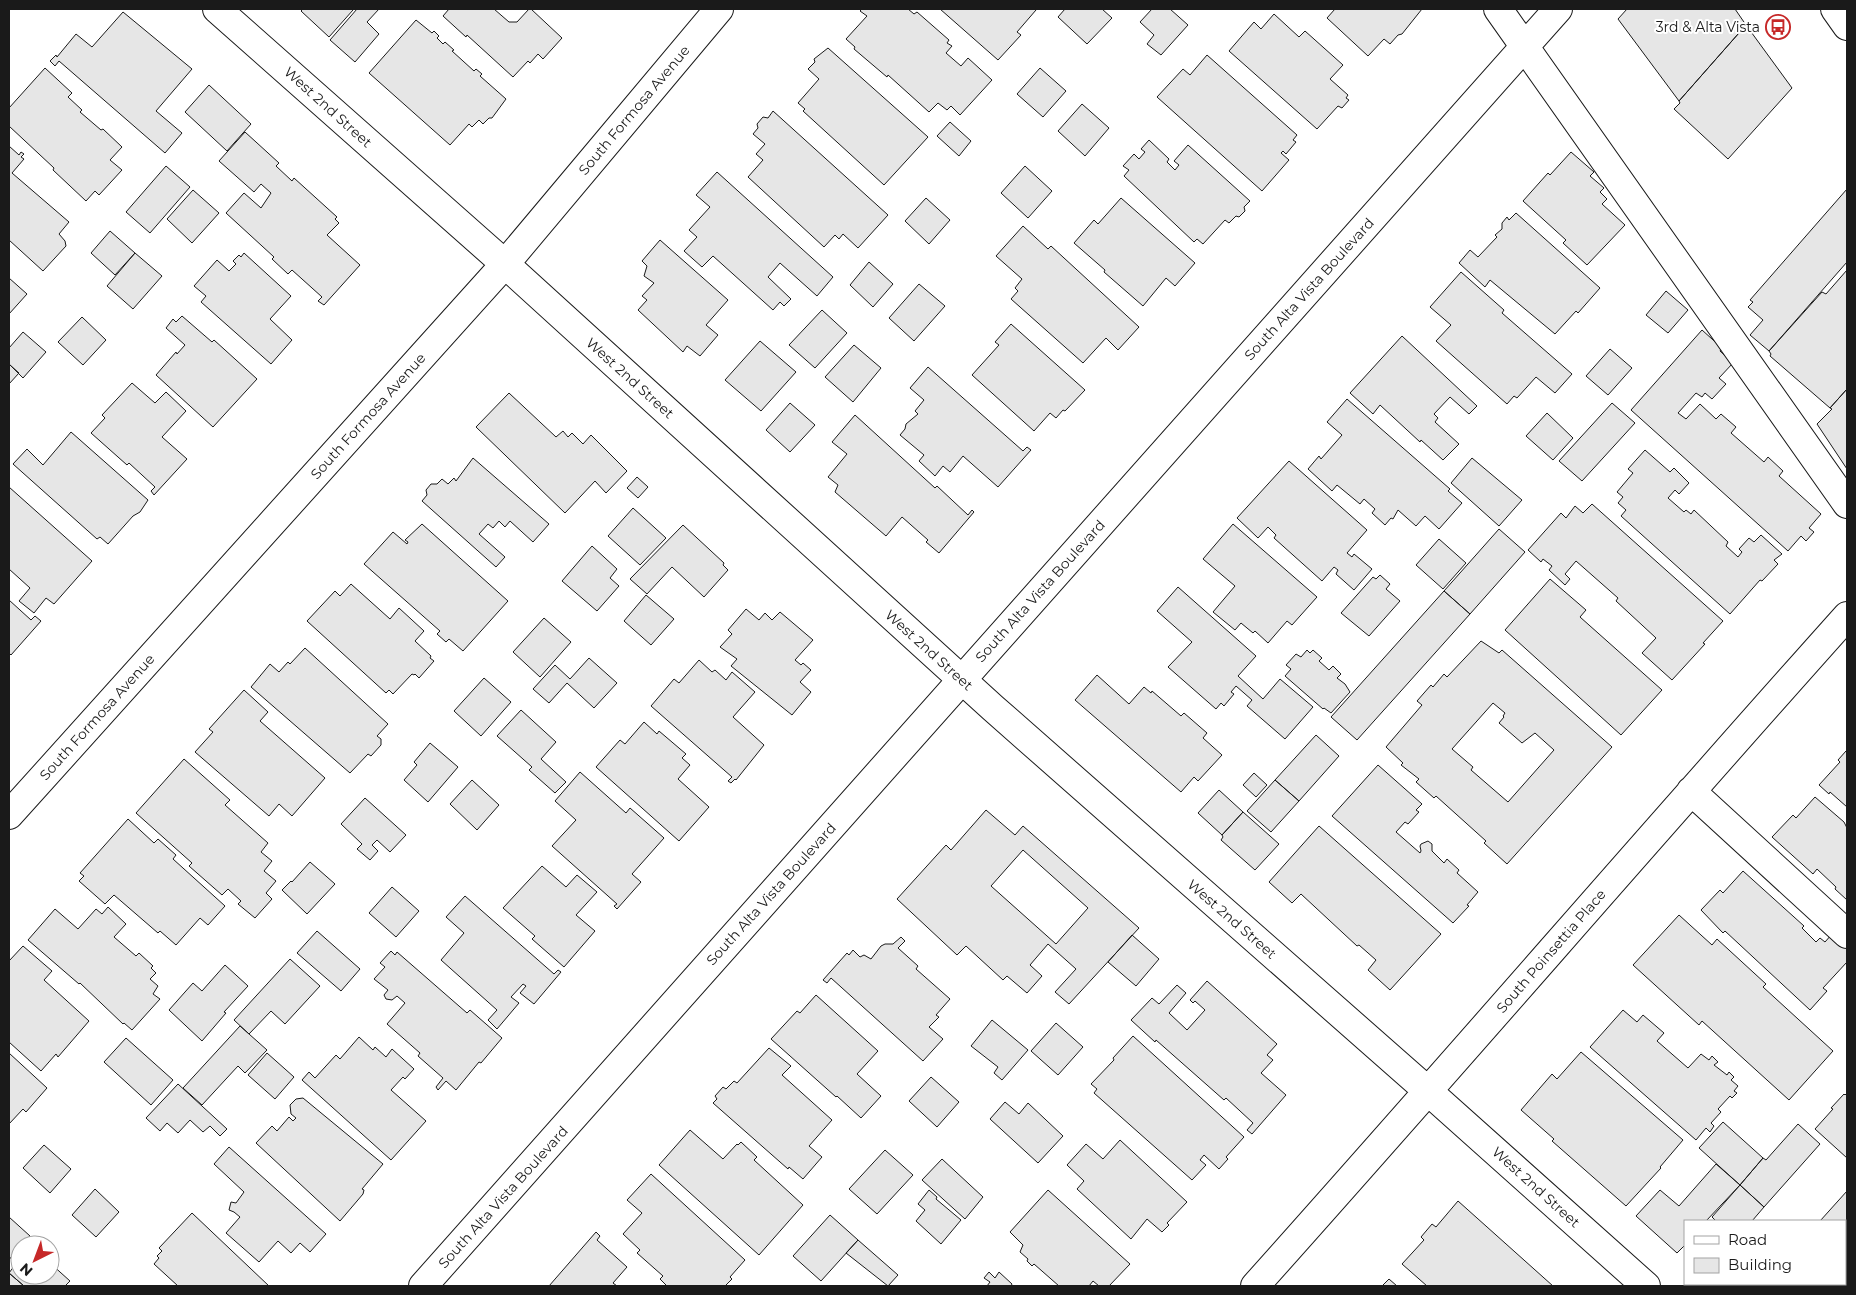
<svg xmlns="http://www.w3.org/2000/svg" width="1856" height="1295" viewBox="0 0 1856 1295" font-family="Montserrat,sans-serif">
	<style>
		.building { fill: #e6e6e6; stroke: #1a1a1a; fill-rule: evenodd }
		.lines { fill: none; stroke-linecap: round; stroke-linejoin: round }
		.minor-casing { stroke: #1a1a1a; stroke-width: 30 }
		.major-casing { stroke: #1a1a1a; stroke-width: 30 }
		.minor { stroke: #fff; stroke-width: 28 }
		.major { stroke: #fff; stroke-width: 28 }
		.labels { text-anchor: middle; stroke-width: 4; stroke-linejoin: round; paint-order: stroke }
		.poi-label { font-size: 14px; fill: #1a1a1a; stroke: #fff; text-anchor: end }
		.street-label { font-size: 14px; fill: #1a1a1a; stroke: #fff }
	</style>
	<rect width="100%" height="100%" fill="#fff"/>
	<path class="building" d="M303 9H352L353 10 329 37 301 11Z
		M357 9H379L367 22 379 34 355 62 330 40Z
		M449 9H494L509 22H517L529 9H531L562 38 543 59 538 54 530 63 528 61 513 77 467 35 466 37 443 16Z
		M862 9H908L914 14 917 12 949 40 947 43 952 46 946 53 961 66 968 58 992 80 960 115 951 106 947 110 938 103 929 112 888 75 887 77 854 49 855 47 846 39 867 16 860 11Z
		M940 9H1034L1036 10 1017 32 1021 35 998 60Z
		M1065 9H1102L1112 18 1087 44 1058 17Z
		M1152 9H1170L1188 25 1161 55 1147 44 1154 35 1140 22Z
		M1335 9H1422L1402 34 1398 35 1390 44 1384 39 1368 56 1327 18Z
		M1627 9H1735L1746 25 1679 101 1618 19Z
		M123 12 192 69 156 111 182 133 165 153 59 61 55 66 50 61 56 55 57 57 76 34 92 47Z
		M1274 14 1299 37 1305 31 1343 65 1330 79 1348 95 1346 98 1349 100 1342 108 1338 106 1317 129 1229 51 1254 22 1261 29Z
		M416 20 432 33 434 31 439 36 437 38 443 44 445 42 454 50 452 51 474 71 476 69 482 74 480 76 506 99 492 118H489L483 124 479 120 472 127 469 124 450 145 369 73Z
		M1746 25 1792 88 1728 159 1674 109 1680 103 1679 101Z
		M828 48 928 137 884 185 803 111 805 109 798 103 819 79 808 69 815 62 814 59Z
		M1207 55 1297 135 1293 140 1296 142 1286 154 1283 151 1281 153 1289 160 1262 191 1157 97 1183 69 1190 75Z
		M45 68 72 93 68 97 82 110 80 112 101 130 103 129 122 147 110 160 122 170 99 195 95 191 86 201 53 170 54 168 9 126V108Z
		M1040 68 1066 91 1043 117 1017 94Z
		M209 85 251 124 227 151 185 112Z
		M1082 104 1109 128 1085 156 1058 131Z
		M773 111 888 215 858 248 843 234 839 239 835 235 824 247 748 177 763 160 756 154 765 144 753 134 758 128 757 124 763 117 768 118Z
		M950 122 971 141 959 156 937 136Z
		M245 132 279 163 276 166 292 181 294 178 337 217 335 219 339 223 327 235 360 265 324 305 318 301 322 297 292 270 288 274 272 259 274 257 226 213 244 193 261 208 271 193 261 184 254 192 219 161Z
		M1149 140 1169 159 1167 162 1175 170 1179 165 1174 161 1188 145 1250 201 1244 207 1245 211 1239 217 1236 216 1229 223 1225 220 1203 244 1197 239 1194 242 1124 176 1129 170 1123 166 1134 154 1139 159 1145 152 1141 149Z
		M9 146 19 155 21 152 24 154 21 157 24 159 12 173 69 222 59 234 65 241 66 246 43 271 9 240Z
		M1571 152 1594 172 1590 176 1604 188 1600 192 1607 199 1602 204 1625 225 1587 265 1563 243 1566 240 1523 201 1548 173 1550 175Z
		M166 166 190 187 150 233 126 212Z
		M1025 166 1052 191 1028 218 1001 193Z
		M717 172 833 277 817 296 780 263 768 277 791 299 784 306 780 302 773 310 713 256 702 267 684 251 697 237 689 230 710 207 696 195Z
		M1847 189V262L1769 351 1750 335 1763 320 1748 307 1753 302 1750 300Z
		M193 190 219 213 192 243 167 219Z
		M926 198 950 220 929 244 905 221Z
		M1121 198 1195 263 1175 286 1166 278 1143 306 1104 272 1105 270 1074 243 1094 220 1098 224Z
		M1516 213 1600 288 1578 313 1576 311 1555 334 1490 280 1485 287 1459 263 1470 250 1478 257 1497 237 1495 235 1502 229V223L1507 217 1509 220Z
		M1023 226 1048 249 1051 246 1139 327 1118 350 1106 338 1083 363 1011 299 1018 291 1015 288 1022 279 996 256Z
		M110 231 135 253 115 275 91 253Z
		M660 240 728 300 706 325 718 335 700 356 687 346 683 352 638 310 647 300 642 296 654 283 644 276 647 266 642 261Z
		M135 253 162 276 133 309 107 286Z
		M244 253 291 296 270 319 292 340 271 364 201 302 206 296 194 286 217 260 229 271 236 264 233 261 239 255 241 257Z
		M869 262 893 284 873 307 850 285Z
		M1847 270V389L1830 408 1770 356 1771 354 1769 351 1822 292 1826 294Z
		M1461 272 1504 310 1502 313 1572 374 1555 393 1536 377 1517 398 1514 396 1507 404 1436 341 1451 325 1430 307Z
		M9 278 27 294 9 314Z
		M919 284 945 306 914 341 889 318Z
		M1666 291 1688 310 1668 333 1646 315Z
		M822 310 847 333 815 368 789 345Z
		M182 316 212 342 214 340 257 379 213 427 156 375 176 352 177 354 185 345 166 328 173 319 176 322Z
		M82 317 106 340 83 365 58 342Z
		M1011 324 1085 390 1065 411 1063 410 1056 418 1050 413 1034 431 972 375 999 345 995 342Z
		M1702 330 1722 348 1720 351 1733 363 1719 378 1726 384 1712 399 1705 393 1702 397 1696 393 1678 413 1686 419 1700 404 1716 419 1721 414 1736 427 1731 433 1764 462 1768 457 1783 471 1779 476 1821 514 1809 528 1814 532 1806 541 1801 536 1788 551 1631 410Z
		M23 332 46 352 23 378 9 364V348Z
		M1402 336 1477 406 1469 414 1450 397 1434 414 1438 418 1435 422 1459 444 1443 460 1421 440 1420 442 1380 405 1373 414 1350 393Z
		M760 341 796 372 761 411 725 380Z
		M854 345 881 368 853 402 825 377Z
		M1610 349 1632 368 1608 395 1586 376Z
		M9 364 19 373 9 384Z
		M928 367 1023 451 1027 447 1031 450 998 487 963 456 950 472 943 466 935 476 919 461 924 455 900 435 905 429 906 424 918 414 915 411 924 400 910 388Z
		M132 383 155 403 166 392 186 411 162 437 187 459 154 495 151 491 155 487 129 463 127 465 91 433 105 418 102 415Z
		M1847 389V469L1817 424 1832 409 1830 408Z
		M509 393 556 437 563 431 568 437 572 433 583 444 591 435 627 471 606 493 595 481 565 513 476 427Z
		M1347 399 1450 489 1448 491 1462 503 1439 529 1425 516 1416 526 1398 510 1393 519 1391 518 1385 525 1372 513 1375 509 1364 499 1360 504 1337 485 1332 491 1308 469 1319 456 1321 459 1342 435 1327 422Z
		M790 403 815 425 790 452 766 430Z
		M1612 403 1635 423 1582 481 1559 461Z
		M1547 413 1573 438 1553 460 1526 436Z
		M855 415 935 488 937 486 968 515 972 510 974 512 939 553 926 542 928 540 902 517 886 536 835 492 838 485 828 477 847 454 832 442Z
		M71 432 148 500 140 512 133 516 108 544 100 537 97 539 13 464 27 449 43 465Z
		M1645 450 1670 472 1674 468 1689 483 1679 494 1675 490 1668 498 1684 512 1686 510 1691 514 1694 510 1728 542 1726 546 1738 557 1742 552 1739 549 1749 538 1754 542 1761 535 1782 554 1774 560 1778 564 1762 581 1760 580 1730 614 1621 516 1626 510 1618 503 1623 497 1617 492 1633 473 1628 469Z
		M473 458 549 524 533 542 510 521 505 527 499 521 493 528 488 524 479 534 505 557 496 567 422 501 427 495 426 490 431 484H437L442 479 448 484 454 478 456 481Z
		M1472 458 1522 500 1499 526 1451 483Z
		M1289 461 1367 530 1347 553 1352 557 1354 554 1372 569 1354 590 1336 574 1338 570 1334 567 1322 581 1274 538 1276 535 1268 527 1258 538 1237 518Z
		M637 477 648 487 638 498 627 488Z
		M9 487 92 561 54 604 46 598 34 613 19 601 30 588 9 569Z
		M1592 504 1723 621 1703 643 1705 644 1672 680 1642 653 1656 638 1616 601 1618 598 1576 561 1565 574 1570 579 1565 585 1549 570 1552 566 1543 559 1541 562 1528 550 1561 513 1566 518 1575 506 1583 513Z
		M633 508 666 538 640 565 608 536Z
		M422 524 508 601 463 651 449 639 446 642 437 634 440 631 364 564 393 532 407 544 408 542 405 540Z
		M1233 524 1317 597 1292 625 1287 621 1268 643 1255 631 1253 633 1241 623 1235 630 1213 612 1235 586 1203 559Z
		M683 525 724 563 723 565 728 570 704 597 672 567 647 594 630 579Z
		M1499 529 1525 552 1470 614 1444 591Z
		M1439 539 1466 563 1443 589 1416 565Z
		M592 546 617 569 610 578 619 586 597 611 562 581Z
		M1380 575 1390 584 1386 589 1400 601 1369 636 1341 613 1373 577 1376 579Z
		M1550 579 1586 610 1580 617 1662 690 1621 735 1505 630Z
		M351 584 390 619 399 608 424 631 415 641 431 656 430 658 434 661 419 678 415 674 414 675 412 674 393 694 389 690 386 693 307 621 335 591 340 596Z
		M1178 587 1256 656 1238 676 1263 699 1280 679 1313 707 1285 739 1247 706 1252 700 1236 686 1231 692 1234 694 1224 706 1221 703 1216 709 1168 667 1192 642 1157 611Z
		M1444 591 1470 614 1357 740 1331 717Z
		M646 595 674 619 651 645 624 621Z
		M9 600 31 620 35 616 41 621 11 655 9 653Z
		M746 609 759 620 765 613 772 620 780 612 813 640 795 660 801 665 803 663 811 670 800 682 811 692 792 715 731 666 737 659 720 647 732 634 728 630Z
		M544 618 571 642 540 677 513 652Z
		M1481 641 1499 653 1502 650 1612 747 1507 864 1484 843 1486 841 1436 796 1434 798 1416 782 1419 779 1401 765 1403 763 1386 747 1422 705 1417 701 1431 685 1433 687 1444 674 1447 677ZM1493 703 1505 713 1503 716 1504 717 1499 723 1522 743 1535 733 1554 750 1508 802 1471 770 1473 767 1452 749Z
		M305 648 388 724 377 736 381 739V745L371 756 368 754 350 773 251 687 270 664 279 672 288 662 290 664Z
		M1307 650 1310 653 1313 650 1322 658 1319 661 1329 670 1333 666 1341 674 1337 678 1345 684 1350 692 1331 713 1324 708 1323 709 1285 676 1291 669 1286 665 1296 654 1301 657Z
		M589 658 617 683 594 708 567 683 549 703 533 689 555 665 570 679Z
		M699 660 712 672 715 670 726 680 732 672 755 692 733 717 764 745 736 780 735 779 731 783 728 781 732 777 651 706 674 679 679 683Z
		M1097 675 1129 704 1144 687 1151 693 1152 691 1181 716 1184 713 1207 733 1203 738 1222 755 1198 781 1194 777 1181 792 1075 700Z
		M484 678 511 702 481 736 454 711Z
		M244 690 268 712 260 721 325 778 292 816 279 804 269 816 195 752 213 732 209 729Z
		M521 710 556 742 541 759 566 782 555 793 529 770 532 767 497 736Z
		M644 722 657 734 659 731 686 754 682 758 690 765 678 779 709 807 679 841 596 767 620 740 625 744Z
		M1316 735 1339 756 1299 801 1275 780Z
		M430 743 458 767 428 802 404 780 417 765 414 762Z
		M1846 751 1847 753V807L1830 792 1829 794 1819 785 1840 762 1838 760Z
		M184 759 230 800 225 805 268 843 261 852 272 861 264 871 276 881 266 893 272 899 255 918 238 904 241 901 228 889 222 895 189 866 192 863 136 813Z
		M1378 765 1422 804 1416 810 1419 812 1408 824 1405 822 1396 832 1420 853 1421 851 1420 846 1421 844 1428 841 1432 844V851L1444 863 1447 859 1459 870 1457 873 1478 892 1467 905 1469 906 1453 923 1332 816Z
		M580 772 626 813 630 808 664 838 632 874 641 882 617 909 614 906 617 904 552 846 576 820 555 801Z
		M1254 773 1267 785 1256 797 1243 785Z
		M472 780 499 805 477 830 450 804Z
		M1275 780 1299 801 1271 832 1247 811Z
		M1219 790 1243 812 1222 835 1198 813Z
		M1815 797 1844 822 1847 828V900L1835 889 1836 887 1817 869 1813 874 1772 837 1793 815 1796 818Z
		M365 798 406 835 390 852 377 840 372 845 378 851 370 860 357 849 362 844 341 824Z
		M986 810 1015 835 1023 826 1139 928 1069 1004 1055 992 1076 969 1048 944 1030 965 1042 976 1027 993 1007 976 1003 980 966 946 957 955 897 899 946 845 951 850ZM1023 850 1088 908 1056 944 991 886Z
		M1243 812 1279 844 1255 870 1221 840 1223 837 1222 835Z
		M128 819 154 843 158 839 176 855 173 859 225 906 208 925 200 918 176 945 160 931 158 933 114 895 105 904 79 881 84 876 80 873Z
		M1319 826 1441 934 1390 990 1368 970 1376 960 1359 945 1357 946 1301 894 1292 903 1269 882Z
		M310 862 335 884 307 914 282 890 291 881 292 882Z
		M542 866 566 887 577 875 597 892 576 915 595 931 564 967 532 939 535 936 503 908Z
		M1743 871 1804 926 1802 928 1816 942 1820 938 1825 942 1832 934 1847 948V962L1823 988 1827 991 1810 1010 1725 931 1723 933 1701 910 1720 890 1723 893Z
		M392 887 419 911 396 937 369 913Z
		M465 896 554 974 558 970 561 972 534 1004 520 993 526 986 523 984 511 997 519 1003 497 1029 488 1020 497 1010 441 960 464 933 446 917Z
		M108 907 126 924 114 937 136 956 139 953 153 966 151 968 156 973 150 979 158 986 153 994 160 999 132 1030 124 1023 123 1024 80 983 79 984 28 940 55 909 78 929 96 909 102 914Z
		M1679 915 1712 945 1717 939 1766 984 1763 987 1833 1051 1789 1100 1702 1021 1699 1025 1633 965Z
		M317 931 360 969 341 991 297 953Z
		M1132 935 1159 959 1136 986 1108 962Z
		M901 937 905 941 898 948 918 966 916 969 950 999 936 1015 939 1017 929 1027 943 1039 923 1061 831 978 827 983 823 980 847 953 849 955 853 950 860 957 864 955 871 959 881 946 885 944H893Z
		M23 946 52 971 44 980 89 1021 58 1057 56 1054 41 1071 9 1042V961Z
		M391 951 395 955 397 952 467 1013 470 1010 502 1038 481 1063 479 1062 456 1090 446 1081 438 1090 436 1087 443 1078 418 1056 420 1053 387 1024 405 1003 397 996 392 1000 386 999 384 995 388 990 374 979 385 967 380 963Z
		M290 959 320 986 285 1024 271 1011 249 1034 234 1020Z
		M225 965 248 986 224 1012 226 1013 202 1041 169 1010 193 983 202 991Z
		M1207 981 1277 1044 1267 1055 1273 1060 1261 1073 1286 1095 1252 1134 1247 1130 1253 1123 1226 1098 1224 1100 1156 1040 1155 1042 1131 1020 1152 998 1159 1004 1177 985 1186 993 1169 1013 1187 1030 1205 1010 1195 1001 1193 1003 1190 1000Z
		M816 995 878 1051 857 1074 881 1096 861 1118 837 1096 836 1097 771 1039 797 1011 800 1013Z
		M1623 1010 1637 1022 1643 1015 1664 1033 1657 1041 1688 1068 1701 1054 1709 1060 1712 1056 1718 1062 1714 1065 1727 1075 1729 1072 1734 1077 1731 1080 1738 1086 1734 1091 1737 1093 1732 1098 1730 1096 1718 1109 1721 1112 1711 1123 1714 1126 1710 1132 1706 1128 1696 1140 1590 1047Z
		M992 1020 1028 1050 1002 1080 994 1073 998 1067 971 1046Z
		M1056 1023 1083 1047 1058 1075 1031 1051Z
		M240 1026 267 1050 245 1073 238 1066 202 1105 183 1088Z
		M1133 1036 1244 1137 1226 1157 1228 1159 1219 1169 1204 1155 1200 1160 1206 1165 1192 1180 1094 1093 1097 1089 1091 1084 1114 1060 1113 1058Z
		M359 1037 373 1050 375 1047 386 1057 392 1049 414 1069 405 1079 403 1077 391 1090 426 1121 391 1160 302 1080 309 1072 315 1078 336 1055 340 1059Z
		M126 1038 173 1080 151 1105 104 1062Z
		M769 1048 791 1066 782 1075 832 1120 809 1146 822 1157 803 1179 789 1167 788 1169 713 1103 717 1099 715 1096 723 1087 726 1089 734 1081 737 1083Z
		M1581 1052 1683 1140 1660 1167 1661 1168 1626 1206 1552 1141 1554 1139 1521 1110 1552 1074 1557 1079Z
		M9 1053 47 1088 26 1112 23 1109 9 1124Z
		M267 1053 294 1077 275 1099 248 1075Z
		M931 1077 959 1102 937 1127 909 1101Z
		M178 1084 227 1129 220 1136 210 1126 203 1132 190 1120 178 1133 167 1123 160 1131 146 1118Z
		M1847 1093V1158L1815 1129 1833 1109 1831 1108 1844 1094 1845 1095Z
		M303 1098 383 1164 362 1189 364 1190 363 1194 340 1221 256 1143 272 1126 277 1131 289 1117 293 1121 296 1118 291 1114 290 1105 296 1099Z
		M1005 1102 1019 1114 1028 1103 1063 1136 1038 1163 990 1119Z
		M1723 1122 1763 1158 1740 1185 1699 1148Z
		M1798 1124 1820 1144 1764 1207 1740 1185 1763 1158 1766 1160Z
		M690 1130 723 1159 737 1144 738 1145 741 1142 757 1157 754 1160 803 1205 759 1255 659 1165Z
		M1120 1140 1187 1202 1167 1223 1169 1225 1162 1232 1147 1219 1131 1239 1077 1189 1084 1181 1067 1165 1086 1144 1103 1159Z
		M44 1145 71 1169 50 1193 23 1168Z
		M229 1147 326 1234 310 1252 300 1243 291 1253 278 1241 259 1262 226 1233 240 1217 234 1212 229 1210 231 1202 236 1203 244 1192 214 1164Z
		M885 1150 913 1175 877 1214 849 1189Z
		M942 1159 983 1197 965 1219 922 1180Z
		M1716 1164 1740 1185 1706 1221H1685V1245L1677 1253 1636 1216 1660 1190 1679 1206Z
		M651 1174 745 1260 730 1277 732 1279 725 1286H667L660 1279 663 1276 637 1253 640 1250 623 1234 642 1213 627 1200Z
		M1740 1185 1764 1207 1752 1221H1716L1712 1217Z
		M95 1189 119 1212 96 1237 72 1215Z
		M929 1190 937 1197 936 1199 961 1220 941 1244 916 1221 925 1210 918 1204Z
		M1048 1190 1130 1264 1109 1286H1099L1093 1281 1089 1286H1059L1034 1264 1032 1266 1027 1261 1028 1259 1020 1252 1023 1245 1010 1232Z
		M1847 1191V1274L1845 1272V1221H1820Z
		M1458 1201 1553 1286H1427L1402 1264 1424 1240 1421 1237 1432 1224 1436 1227Z
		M192 1213 269 1286H178L154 1264 159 1258 157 1256 162 1251 159 1248Z
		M830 1215 858 1240 821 1281 793 1256Z
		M9 1217 30 1236 20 1245 9 1260Z
		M596 1232 600 1236 597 1240 627 1267 613 1283 617 1286H549Z
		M858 1240 898 1275 888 1286 846 1253Z
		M20 1258V1275H50V1263L70 1281 65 1286H24L9 1273Z
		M989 1272 995 1278 999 1272 1012 1284 1011 1286H987L990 1282 984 1278Z
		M9 1273 24 1286H9Z
		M1389 1279 1397 1286H1382Z
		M1744 1284H1844L1847 1286H1742Z"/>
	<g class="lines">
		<defs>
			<path id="minor" d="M217 9 505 264 993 708 1429 1092 1646 1286
				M1498 9 1847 504
				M1691 791 1847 934
				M9 815 505 264 719 9
				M423 1286 1558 9
				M1255 1286C1454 1064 1648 838 1847 616"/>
			<path id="major" d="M1835 9 1847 26"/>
		</defs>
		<use href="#minor" class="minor-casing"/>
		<use href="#major" class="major-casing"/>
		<use href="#minor" class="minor"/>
		<use href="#major" class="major"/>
	</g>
	<defs>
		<symbol id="bus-ring" viewBox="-11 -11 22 22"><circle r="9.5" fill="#fff" stroke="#c62828" stroke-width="1.5"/><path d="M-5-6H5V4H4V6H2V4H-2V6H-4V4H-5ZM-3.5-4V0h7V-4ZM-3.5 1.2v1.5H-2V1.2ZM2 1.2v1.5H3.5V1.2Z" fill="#c62828"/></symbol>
	</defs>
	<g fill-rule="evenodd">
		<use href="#bus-ring" x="1764" y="13" width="28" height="28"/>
	</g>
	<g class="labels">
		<g class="poi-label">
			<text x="1760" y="32">3rd &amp; Alta Vista</text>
		</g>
		<g class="street-label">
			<text transform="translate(328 107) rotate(42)" y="5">West 2nd Street</text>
			<text transform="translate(634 110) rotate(-50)" y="5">South Formosa Avenue</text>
			<text transform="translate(1309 289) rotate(-48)" y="5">South Alta Vista Boulevard</text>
			<text transform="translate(630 378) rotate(42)" y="5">West 2nd Street</text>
			<text transform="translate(368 416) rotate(-48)" y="5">South Formosa Avenue</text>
			<text transform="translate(1040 591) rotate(-48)" y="5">South Alta Vista Boulevard</text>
			<text transform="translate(929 650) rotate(42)" y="5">West 2nd Street</text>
			<text transform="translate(97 717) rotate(-48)" y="5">South Formosa Avenue</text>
			<text transform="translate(771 894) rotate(-48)" y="5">South Alta Vista Boulevard</text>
			<text transform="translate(1232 919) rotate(41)" y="5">West 2nd Street</text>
			<text transform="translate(1551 951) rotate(-49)" y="5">South Poinsettia Place</text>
			<text transform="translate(1536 1187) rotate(42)" y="5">West 2nd Street</text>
			<text transform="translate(503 1197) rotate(-48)" y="5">South Alta Vista Boulevard</text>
		</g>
	</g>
	<rect width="1856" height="1295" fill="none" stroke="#1a1a1a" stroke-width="20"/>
	<rect x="1684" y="1220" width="162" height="65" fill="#ffffff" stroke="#a3a3a3"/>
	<rect x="1694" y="1236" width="25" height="8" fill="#ffffff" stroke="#a3a3a3"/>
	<text x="1728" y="1245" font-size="15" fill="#1a1a1a">Road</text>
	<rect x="1694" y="1258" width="25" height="15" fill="#e6e6e6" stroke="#a3a3a3"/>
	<text x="1728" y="1270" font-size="15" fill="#1a1a1a">Building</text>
	<g transform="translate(35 1260) rotate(222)"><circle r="24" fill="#ffffff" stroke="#a3a3a3"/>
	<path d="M0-4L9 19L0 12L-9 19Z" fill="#c62828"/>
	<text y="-8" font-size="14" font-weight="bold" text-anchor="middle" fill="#1a1a1a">N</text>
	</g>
</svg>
